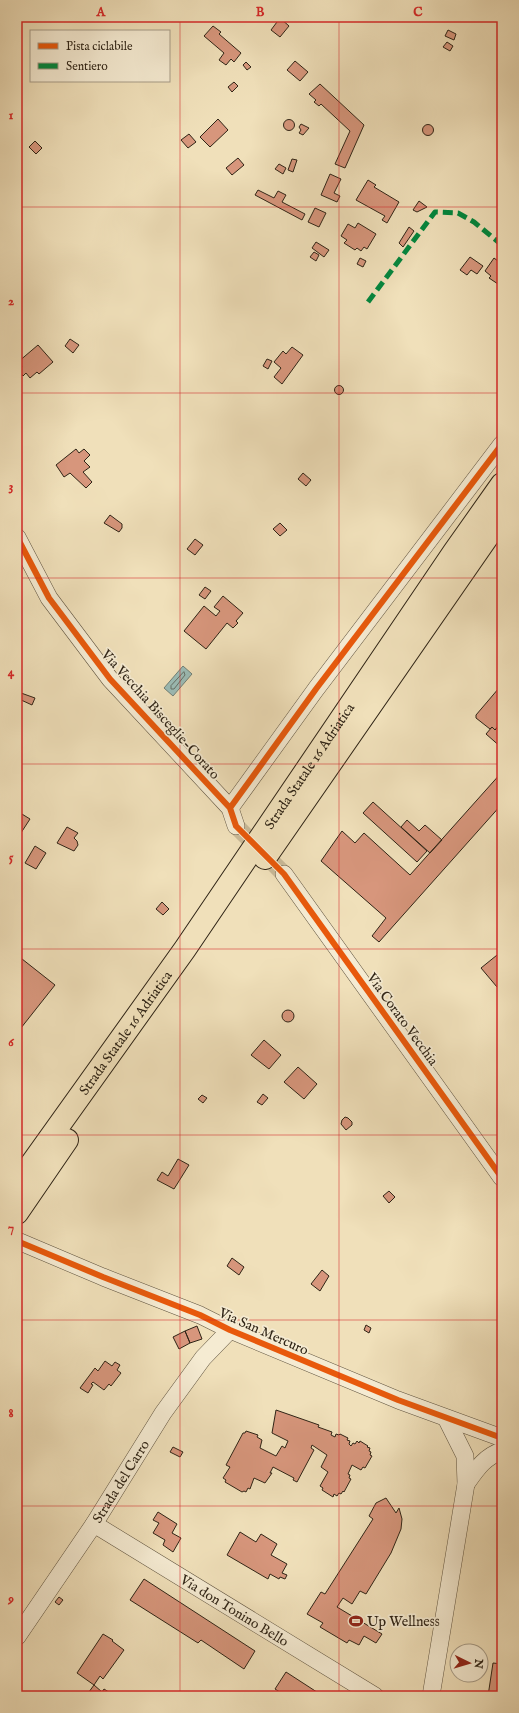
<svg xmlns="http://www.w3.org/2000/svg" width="519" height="1713" viewBox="0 0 519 1713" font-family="'IM FELL English',serif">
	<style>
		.water { fill: #9bbcb6; stroke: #707f76 }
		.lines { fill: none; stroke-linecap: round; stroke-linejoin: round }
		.shore { stroke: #657066; stroke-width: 1 }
		.building { fill: #d7967c; stroke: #2f2416 }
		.minor-tunnel { stroke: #c9ba99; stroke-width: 17; stroke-dasharray: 17 8; stroke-linecap: butt }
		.minor-casing { stroke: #5f533f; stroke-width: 18 }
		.highway-casing { stroke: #2f2416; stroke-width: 24 }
		.minor { stroke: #f5ebd2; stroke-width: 17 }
		.highway { stroke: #f0e0ba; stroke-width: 22 }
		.quiet { stroke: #00873e; stroke-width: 5; stroke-dasharray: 10 5; stroke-linecap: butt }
		.cycleway-casing { stroke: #f5ebd2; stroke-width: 8 }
		.cycleway { stroke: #e8590c; stroke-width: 6 }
		.grid { fill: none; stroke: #d62828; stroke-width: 1; stroke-opacity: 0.55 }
		.labels { text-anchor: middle; stroke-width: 3.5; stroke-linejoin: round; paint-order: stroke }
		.street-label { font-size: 14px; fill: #2f2416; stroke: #f5ebd2 }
		.poi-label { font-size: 14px; fill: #2f2416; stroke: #f5ebd2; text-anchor: start }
		.neatline { fill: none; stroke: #d62828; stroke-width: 1.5 }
		.grid-label { font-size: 13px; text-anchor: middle; font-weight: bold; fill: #d62828 }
	</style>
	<rect width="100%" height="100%" fill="#f0e0ba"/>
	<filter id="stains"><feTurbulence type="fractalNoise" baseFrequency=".005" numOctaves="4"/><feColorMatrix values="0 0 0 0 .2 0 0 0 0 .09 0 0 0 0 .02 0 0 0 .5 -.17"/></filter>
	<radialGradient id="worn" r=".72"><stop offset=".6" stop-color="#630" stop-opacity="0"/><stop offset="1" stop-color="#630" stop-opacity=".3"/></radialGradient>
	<path class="water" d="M183 666 192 674 173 696 164 688Z"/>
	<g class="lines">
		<path class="shore" d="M184 672 185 675 174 689H171V686Z"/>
	</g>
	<path class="building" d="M280 18 289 26 280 37 271 30Z
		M213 26 221 32 219 34 241 53 234 62 231 59 226 65 219 60 224 53 204 36Z
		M448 30 456 34 454 40 445 36Z
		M447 42 453 46 450 51 443 47Z
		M295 61 308 72 300 81 287 70Z
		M246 62 251 67 247 70 243 65Z
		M234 82 238 86 232 92 228 87Z
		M320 84 364 125 345 168 335 164 350 131 321 104 319 106 314 102 316 100 309 94Z
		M218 119 228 130 210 147 200 137Z
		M283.5 125a5.5 5.5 0 1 1 11 0a5.5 5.5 0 1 1-11 0Z
		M301 124 309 128 303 135 299 133 301 130 299 127Z
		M422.5 130a5.5 5.5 0 1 1 11 0a5.5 5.5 0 1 1-11 0Z
		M189 134 196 142 188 148 181 140Z
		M35 141 42 148 36 154 29 147Z
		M238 158 244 165 232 175 226 168Z
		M292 159 297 160 293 172 288 170Z
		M279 164 286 168 283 174 275 169Z
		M330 174 341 179 334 193 340 196 337 202 321 195Z
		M368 180 376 185 374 187 399 202 387 223 382 220 385 216 356 200Z
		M258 190 274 198 278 191 286 195 282 202 305 214 302 220 255 195Z
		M419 201 427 207 417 212 413 210Z
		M315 208 326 213 319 227 308 222Z
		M358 223 376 234 367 249 364 247 361 251 357 248 355 250 344 243 347 240 341 236 348 224 355 228Z
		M409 227 414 231 403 247 399 243Z
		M316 242 329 250 324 257 312 248Z
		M314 252 319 255 316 261 310 257Z
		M470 257 483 266 477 274 471 270 467 275 460 270Z
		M360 258 366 261 363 267 357 264Z
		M494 258 502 264V279L498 284 489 278 491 276 485 271Z
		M70 339 79 345 73 353 65 346Z
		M38 345 53 362 39 374 37 372 30 378 26 373 23 376 18 370 22 367 18 362Z
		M292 347 303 355 282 384 274 377 281 368 274 362 283 351 286 354Z
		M267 359 272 361 268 369 263 366Z
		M334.5 390a4.5 4.5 0 1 1 9 0a4.5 4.5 0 1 1-9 0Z
		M76 449 79 453 84 449 90 455 84 461 90 467 83 472 92 482 86 488 70 473 64 477 56 465Z
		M303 473 311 480 306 486 298 479Z
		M110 515 122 524V528L119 532 104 523Z
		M280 523 287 530 280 536 273 529Z
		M195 539 203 545 195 555 187 549Z
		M205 587 211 591 205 599 199 595Z
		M223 596 243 613 236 621 238 623 233 628 227 623 206 649 184 631 204 606 216 616 220 611 214 607Z
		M499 688 502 690V722L495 730 492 727 490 729 476 718V715Z
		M21 693 35 698 32 705 19 699Z
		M502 722V748L486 734 492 727 495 730Z
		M502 772V804L379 942 372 936 386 918 321 861 342 831 355 843 364 833 410 875Z
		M373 802 427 851 417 862 363 813Z
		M17 811 30 819 17 839Z
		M407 820 419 831 425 825 442 840 430 853 401 827Z
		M67 827 78 833 74 838 77 841 78 845 74 851 57 843Z
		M35 846 46 853 36 869 25 863Z
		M162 902 169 909 163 915 156 909Z
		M502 951V983L497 987 481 968Z
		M17 955 55 985 17 1033Z
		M282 1016a6 6 0 1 1 12 0a6 6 0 1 1-12 0Z
		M264 1040 281 1055 269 1069 251 1055Z
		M298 1067 317 1084 304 1099 284 1082Z
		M263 1094 268 1098 262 1105 257 1102Z
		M202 1095 207 1098 203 1103 198 1099Z
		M345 1117 348 1118 352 1122V1125L346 1130 341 1124 342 1120Z
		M178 1159 189 1165 174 1189 157 1180 162 1172 168 1176Z
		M389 1191 395 1197 389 1203 383 1196Z
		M232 1258 244 1267 239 1275 227 1266Z
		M322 1270 329 1276 320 1291 311 1284Z
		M366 1325 371 1328 369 1333 364 1330Z
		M197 1326 202 1339 190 1343 185 1331Z
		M185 1331 190 1343 179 1349 173 1337Z
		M105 1361 112 1366 115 1362 120 1365 117 1370 121 1373 111 1386 109 1384 104 1390 93 1382 91 1384 93 1385 88 1393 80 1388 95 1368 98 1371Z
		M276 1410 319 1425 318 1427 332 1432 331 1435 335 1437 336 1434 339 1435 340 1434 348 1438 347 1440 350 1441 349 1444 351 1446 353 1443 355 1444 357 1441 359 1443 360 1441 368 1446 367 1447 370 1448 369 1451 371 1452 370 1455 372 1456 365 1468 363 1467 361 1470 352 1465 348 1474 350 1475 349 1478 351 1479 344 1492 343 1491 341 1494 339 1493 337 1496 334 1494 333 1497 322 1490 323 1488 320 1486 328 1472 321 1467 327 1455 312 1445 311 1448 314 1450 297 1482 293 1480 294 1478 273 1467 270 1473H272L265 1483 254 1478 250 1489 248 1488 246 1492 244 1491 242 1492 225 1482 226 1480 223 1478 230 1467 226 1465 243 1433H245L246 1431 258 1435 257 1437 262 1440 260 1448 276 1456 282 1446 285 1448 288 1441 272 1433Z
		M173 1447 183 1452 180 1457 170 1452Z
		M386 1498 396 1513 399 1508 402 1519 401 1529 391 1553 366 1594 360 1591 352 1604 343 1598 337 1607 382 1634 376 1643 364 1636 359 1645 349 1640 347 1643 320 1627 323 1623 307 1614 321 1592 325 1594 373 1519 369 1516 376 1503Z
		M158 1512 177 1524 172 1533 181 1538 173 1552 163 1545 165 1540 153 1533 159 1523 153 1520Z
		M240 1532 256 1542 261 1534 277 1544 271 1555 287 1564 282 1573 287 1575 285 1579 280 1577 279 1579 270 1574 268 1579 227 1555Z
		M144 1579 255 1651 244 1669 201 1640 198 1643 130 1600Z
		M59 1597 63 1600 59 1605 55 1602Z
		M103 1634 113 1640 112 1641 124 1650 103 1679 100 1676 94 1685 77 1673Z
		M493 1663 502 1664V1696H488Z
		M286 1672 323 1696H286L275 1689Z
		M94 1685 102 1692 104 1689 115 1696H86Z"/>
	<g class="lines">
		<path class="minor-tunnel" d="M236 826 284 874"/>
		<defs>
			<g id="minor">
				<path d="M17 537 49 598 110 679 230 808 236 826"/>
				<path d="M230 808 316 689 502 444"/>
				<path d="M284 874 502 1178"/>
				<path d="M18 1241 103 1277 200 1315 230 1330 398 1400 502 1438"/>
				<path d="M466 1484C476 1470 485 1456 502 1451"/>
				<path id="s1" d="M94 1524 375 1696"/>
				<path id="s2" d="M17 1637 94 1524 163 1413 203 1358 230 1330"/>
				<path d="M431 1696 466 1484 465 1456 446 1418"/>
			</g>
			<g id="highway">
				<path d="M265 858 502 516"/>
				<path id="s3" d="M17 1184 185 949 454 552 502 484"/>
				<path d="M17 1213 67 1140"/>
			</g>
		</defs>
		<use href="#minor" class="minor-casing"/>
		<use href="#highway" class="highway-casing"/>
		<use href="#minor" class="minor"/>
		<use href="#highway" class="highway"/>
		<path class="quiet" d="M368 302 435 212 458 213 474 222 502 245"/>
		<defs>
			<path id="cycleway" d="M17 537 49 598 110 679 230 808 236 826 284 874 502 1178
				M230 808 316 689 502 444
				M17 1241 103 1277 200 1315 230 1330 398 1400 502 1438"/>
		</defs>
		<use href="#cycleway" class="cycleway-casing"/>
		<use href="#cycleway" class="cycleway"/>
	</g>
	<path class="grid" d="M180 17V1696M339 17V1696M17 207H502M17 393H502M17 578H502M17 764H502M17 949H502M17 1135H502M17 1320H502M17 1506H502"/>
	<defs>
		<symbol id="stadium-bare" viewBox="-9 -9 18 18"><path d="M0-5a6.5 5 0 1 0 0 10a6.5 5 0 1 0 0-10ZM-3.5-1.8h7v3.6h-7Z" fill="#8f2418" stroke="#f5ebd2" stroke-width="2.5" paint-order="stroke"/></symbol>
	</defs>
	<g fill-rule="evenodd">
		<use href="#stadium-bare" x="346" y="1611" width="20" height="20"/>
	</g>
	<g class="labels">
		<g class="street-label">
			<text transform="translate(161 714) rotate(48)" y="5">Via Vecchia Bisceglie-Corato</text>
			<text dy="5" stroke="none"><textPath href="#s3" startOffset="510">Strada Statale 16 Adriatica</textPath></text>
			<text transform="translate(403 1019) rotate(54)" y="5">Via Corato Vecchia</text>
			<text dy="5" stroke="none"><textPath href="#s3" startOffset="186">Strada Statale 16 Adriatica</textPath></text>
			<text transform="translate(264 1331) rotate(24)" y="5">Via San Mercuro</text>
			<text dy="5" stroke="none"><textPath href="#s2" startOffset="187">Strada del Carro</textPath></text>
			<text dy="5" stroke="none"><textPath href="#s1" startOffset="165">Via don Tonino Bello</textPath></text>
		</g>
		<g class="poi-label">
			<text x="367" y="1626">Up Wellness</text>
		</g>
	</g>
	<rect width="519" height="1713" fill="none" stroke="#f0e0ba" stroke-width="44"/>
	<rect x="30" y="30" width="140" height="52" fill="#f5ebd2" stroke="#a69b87"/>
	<rect x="38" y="43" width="20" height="6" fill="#e8590c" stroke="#a69b87"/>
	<text x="66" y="50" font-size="12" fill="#2f2416">Pista ciclabile</text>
	<rect x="38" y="63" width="20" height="6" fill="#00873e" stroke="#a69b87"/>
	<text x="66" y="70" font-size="12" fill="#2f2416">Sentiero</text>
	<g transform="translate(469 1663) rotate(95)"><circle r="19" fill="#f5ebd2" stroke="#a69b87"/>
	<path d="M0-3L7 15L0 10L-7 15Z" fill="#8f2418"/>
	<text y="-6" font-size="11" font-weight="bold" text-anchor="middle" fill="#2f2416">N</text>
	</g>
	<rect x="22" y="22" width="475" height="1669" class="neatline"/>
	<g class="grid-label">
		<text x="101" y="16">A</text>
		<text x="260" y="16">B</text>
		<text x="418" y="16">C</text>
		<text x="11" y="119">1</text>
		<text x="11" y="305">2</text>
		<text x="11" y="490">3</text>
		<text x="11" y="676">4</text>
		<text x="11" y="861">5</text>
		<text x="11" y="1046">6</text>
		<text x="11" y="1232">7</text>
		<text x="11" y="1417">8</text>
		<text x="11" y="1603">9</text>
	</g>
	<rect width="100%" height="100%" filter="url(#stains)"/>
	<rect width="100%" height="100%" fill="url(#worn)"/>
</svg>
